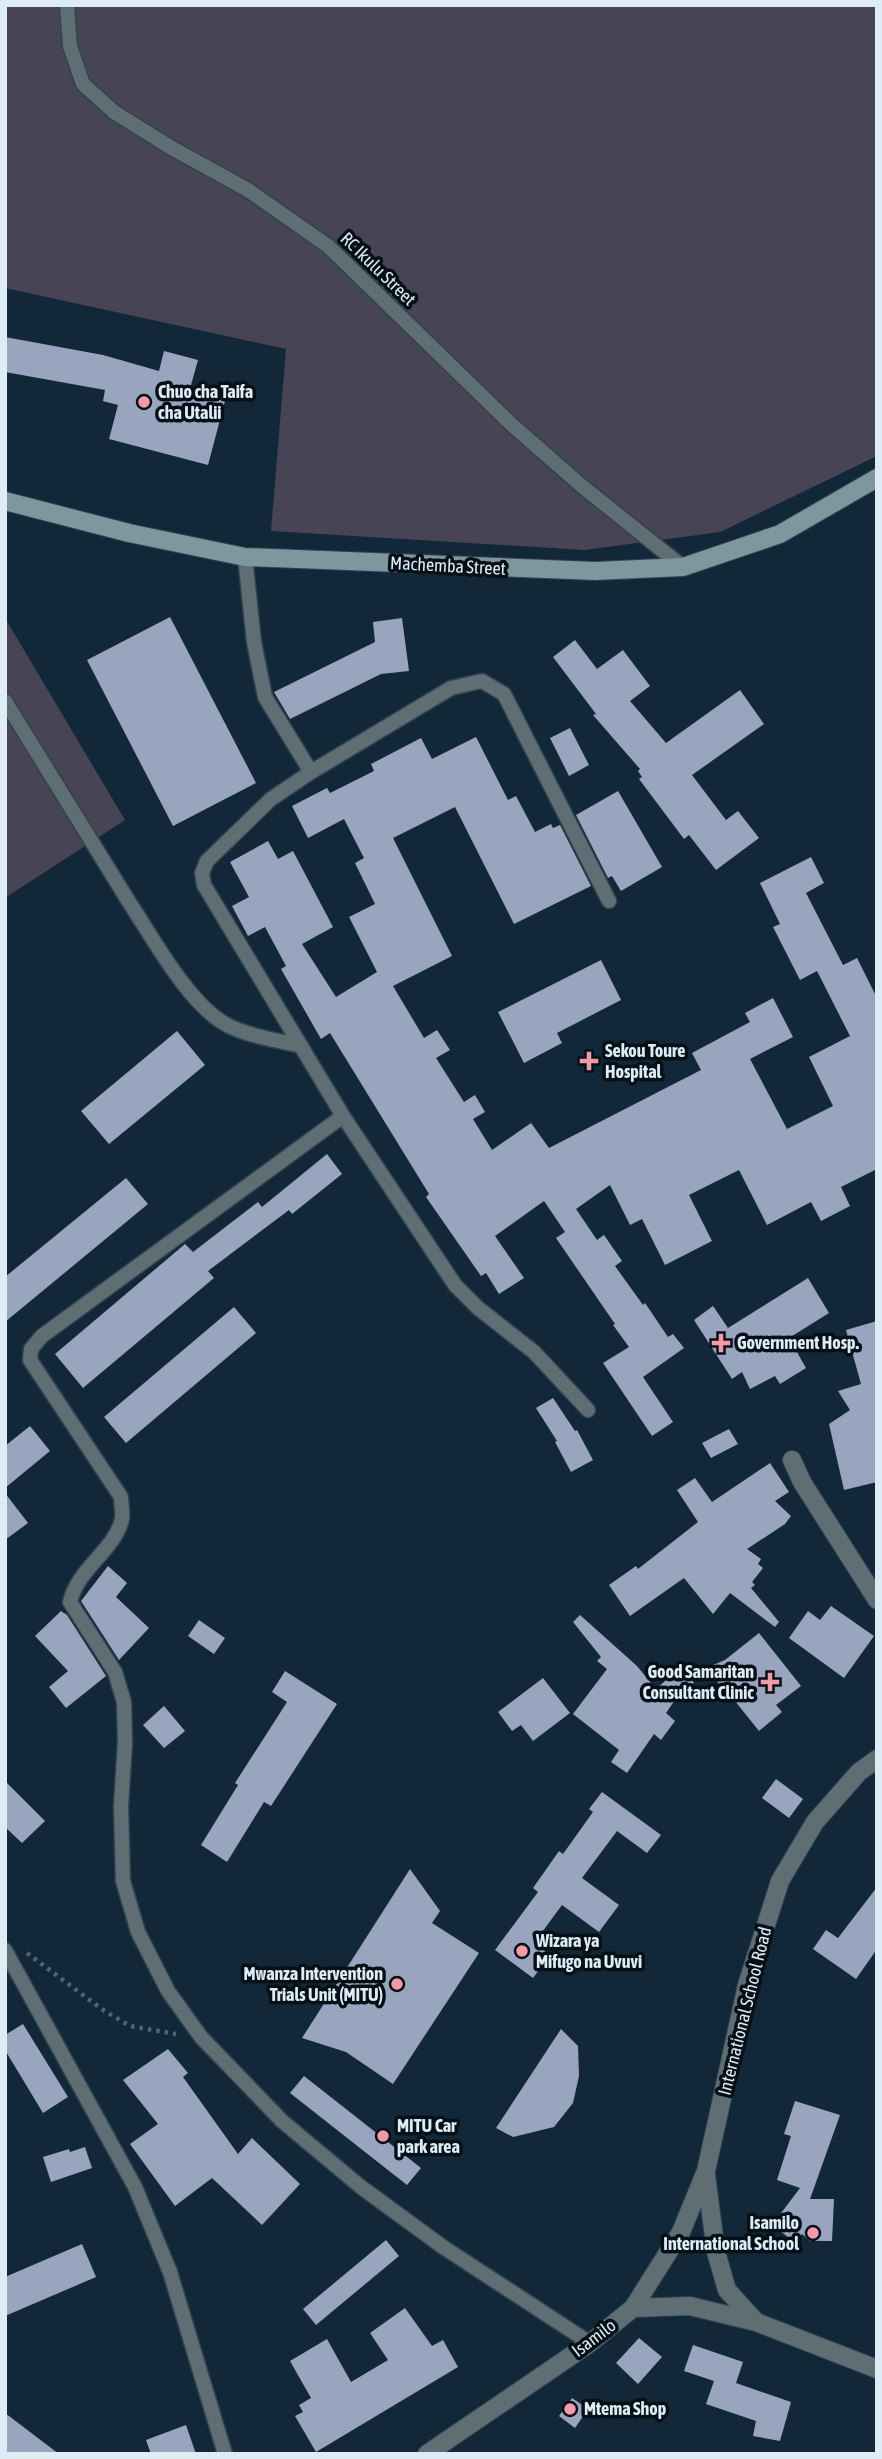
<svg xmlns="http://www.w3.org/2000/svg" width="882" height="2459" viewBox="0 0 882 2459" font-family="'Asap Condensed',sans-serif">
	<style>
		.green { fill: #464455 }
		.building { fill: #99a5bf }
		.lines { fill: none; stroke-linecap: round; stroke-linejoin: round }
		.service-casing { stroke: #2f4353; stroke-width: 17 }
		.minor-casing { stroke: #2f4353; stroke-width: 20 }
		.tertiary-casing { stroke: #2f4353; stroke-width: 20 }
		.secondary-casing { stroke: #2f4353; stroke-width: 20 }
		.path { stroke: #506472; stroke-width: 4.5; stroke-dasharray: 3.5 5; stroke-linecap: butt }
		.service { stroke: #5e6e72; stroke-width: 14 }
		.minor { stroke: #5e6e72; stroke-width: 18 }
		.tertiary { stroke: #5e6e72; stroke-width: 18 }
		.secondary { stroke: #7e979e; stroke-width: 18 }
		.poi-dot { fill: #f39aa8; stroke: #071017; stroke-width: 2.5 }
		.labels { text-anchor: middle; stroke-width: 7; stroke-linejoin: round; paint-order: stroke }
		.street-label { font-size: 18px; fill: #deecf6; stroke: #071017 }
		.poi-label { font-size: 18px; font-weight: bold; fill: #deecf6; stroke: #071017; text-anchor: start }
	</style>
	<rect width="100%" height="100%" fill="#122838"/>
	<path class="green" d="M5 5H877V456L720 532 585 550 271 531 286 349 5 288Z
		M5 618 125 820 5 898Z"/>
	<path class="building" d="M5 337 103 355 159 371 164 351 198 360 189 392 225 401 208 465 109 439 118 405 103 401 105 390 5 372Z
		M170 617 256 783 173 826 87 660Z
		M402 618 409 671 381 674 290 719 274 692 375 642 373 622Z
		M575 640 597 669 623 650 650 686 630 701 666 743 740 690 764 724 692 775 726 820 738 811 759 838 716 870 689 835 684 839 639 779 642 777 638 771 640 769 593 715 596 714 553 657Z
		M570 728 589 765 569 776 550 738Z
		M476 737 508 800 516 796 535 832 551 824 553 828 560 825 591 886 514 924 455 807 393 838 452 956 393 986 424 1038 437 1030 450 1050 436 1058 464 1102 475 1095 485 1112 473 1119 492 1150 531 1123 549 1148 701 1070 692 1053 750 1022 745 1013 773 998 793 1037 750 1059 787 1129 833 1106 809 1057 850 1036 817 971 800 980 773 927 780 924 760 883 811 857 824 883 806 893 843 965 857 958 877 998V1169L841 1187 850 1206 821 1221 811 1202 767 1225 739 1170 689 1195 712 1241 665 1265 642 1219 630 1225 610 1185 576 1209 597 1240 604 1235 622 1261 615 1266 643 1305 645 1303 668 1337 673 1334 684 1348 643 1377 673 1422 652 1436 603 1363 629 1347 613 1325 615 1324 556 1238 565 1232 544 1201 495 1236 524 1278 499 1294 486 1273 481 1276 426 1197 429 1194 330 1033 321 1039 281 969 286 966 265 927 248 936 232 906 249 897 230 862 268 841 278 859 293 851 333 927 302 944 336 997 377 972 349 917 375 904 355 863 364 858 344 819 308 838 292 806 327 788 330 793 374 771 371 764 421 738 432 759Z
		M618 791 662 867 621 891 612 876 608 878 576 815Z
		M601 960 621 1000 557 1033 562 1043 524 1063 498 1012Z
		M177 1031 205 1065 109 1144 81 1111Z
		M327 1154 342 1174 292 1214 289 1210 208 1271 214 1278 83 1388 55 1354 185 1244 193 1252 258 1202 262 1207Z
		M126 1178 148 1204 5 1322V1277Z
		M808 1278 829 1313 789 1338 806 1368 780 1384 775 1376 750 1389 742 1372 732 1379 694 1320 713 1306 728 1328Z
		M234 1307 256 1333 126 1443 104 1417Z
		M877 1321V1482L844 1490 829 1424 850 1410 838 1391 861 1384 846 1330Z
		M553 1398 575 1431 577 1430 593 1460 571 1472 555 1442 557 1441 536 1408Z
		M30 1426 50 1451 5 1488V1446Z
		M729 1429 738 1444 711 1458 702 1443Z
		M770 1463 789 1492 775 1501 791 1516 785 1524 747 1549 761 1559 758 1564 763 1568 752 1582 755 1585 751 1588 779 1622 775 1627 730 1593 713 1614 684 1578 630 1616 609 1585 636 1566 638 1569 698 1522 677 1490 695 1478 712 1502Z
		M5 1493 28 1523 5 1540Z
		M108 1566 127 1583 116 1597 149 1628 119 1660 81 1601Z
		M831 1606 874 1636 844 1678 789 1638 808 1611 820 1620Z
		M61 1611 67 1615 106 1676 66 1708 49 1687 68 1671 35 1636Z
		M580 1615 637 1666 656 1689 681 1667 694 1683 677 1697 666 1713 675 1721 661 1740 654 1734 627 1773 611 1762 619 1750 573 1714 607 1669 597 1661 601 1657 573 1622Z
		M199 1620 225 1638 214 1654 188 1636Z
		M759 1633 801 1686 776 1705 782 1712 759 1731 723 1686 720 1687 711 1666 725 1660Z
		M285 1671 337 1704 271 1806 264 1802 227 1862 201 1845 238 1785 235 1783 287 1702 272 1692Z
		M543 1678 570 1713 533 1741 521 1725 512 1731 498 1712Z
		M164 1706 185 1731 164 1748 143 1725Z
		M776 1779 803 1799 789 1818 762 1798Z
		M5 1781 45 1821 22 1843 5 1827Z
		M602 1792 661 1835 647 1853 617 1831 582 1878 619 1905 599 1932 562 1905 534 1943 550 1955 533 1978 495 1950 538 1892 533 1888 559 1851 563 1854 593 1812 589 1809Z
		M410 1869 440 1911 432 1923 479 1953 393 2084 346 2052 302 2038Z
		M877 1887V1949L856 1979 813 1949 826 1930 838 1938Z
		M23 2024 68 2097 43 2113 5 2050V2035Z
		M561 2029 578 2046 579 2076 573 2103 554 2127 513 2137 496 2128Z
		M168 2049 188 2073 183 2077 238 2154 252 2138 300 2184 262 2225 212 2178 175 2206 130 2144 158 2124 123 2080Z
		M304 2076 421 2168 407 2185 290 2093Z
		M795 2101 840 2115 810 2199H834L832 2241H810L802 2234 796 2243 772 2225 800 2188 777 2180 791 2136 784 2134Z
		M85 2147 92 2168 51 2182 43 2157 69 2149 70 2152Z
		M386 2240 399 2256 316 2325 303 2309Z
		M82 2244 96 2277 5 2316V2277Z
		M405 2308 432 2346 443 2340 458 2367 316 2452 295 2416 303 2412 299 2405 311 2398 290 2361 327 2339 351 2382 388 2360 370 2333Z
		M639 2338 662 2357 638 2384 616 2363Z
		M693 2345 743 2362 736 2383 791 2402 780 2441 753 2436 756 2421 706 2404 714 2381 684 2371Z
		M572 2398 588 2409 575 2428 559 2416Z
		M5 2413 59 2454H5Z
		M186 2425 196 2454H151L146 2440Z"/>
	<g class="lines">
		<defs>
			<path id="service" d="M67 5 70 46 83 84 114 112 170 147 248 190 328 246 511 424 583 487 683 567
				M245 557 254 642 265 697 311 772
				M5 701C46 768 87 835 129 902 153 938 190 1007 229 1026 251 1037 278 1040 301 1046
				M343 1116 42 1336 31 1349 30 1360 121 1497C121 1504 123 1512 122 1519 115 1550 78 1568 70 1602L115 1672 124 1702 125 1742 121 1806 123 1881 138 1932 168 1991 201 2037 282 2121 361 2187 443 2247 590 2343
				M588 1410 534 1352 478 1308 455 1285 343 1116 204 885 202 873 207 861 271 799 311 772 451 688 482 681 504 694 609 901
				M5 1950 135 2187 170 2272 225 2454"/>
			<path id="minor" d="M792 1460 802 1482 877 1600"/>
			<path id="tertiary" d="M706 2175 716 2252 727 2290 756 2322 877 2369
				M633 2308 690 2306 756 2322
				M427 2454 590 2343 633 2308 681 2232 706 2171 747 1985 780 1881 815 1822 859 1772 877 1759"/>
			<path id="secondary" d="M5 501 129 533 245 557 595 571 683 567 780 534 877 478"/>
		</defs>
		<use href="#service" class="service-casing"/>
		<use href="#minor" class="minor-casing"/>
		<use href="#tertiary" class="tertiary-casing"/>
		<use href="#secondary" class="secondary-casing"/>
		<path class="path" d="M27 1953 103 2010 130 2026 176 2034"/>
		<use href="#service" class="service"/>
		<use href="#minor" class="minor"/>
		<use href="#tertiary" class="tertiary"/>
		<use href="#secondary" class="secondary"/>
	</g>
	<g class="poi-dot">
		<circle cx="144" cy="402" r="7"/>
		<path d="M585.5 1050.5h7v7h7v7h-7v7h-7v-7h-7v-7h7z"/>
		<path d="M717.5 1332.5h7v7h7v7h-7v7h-7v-7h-7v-7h7z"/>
		<path d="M766.5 1671.5h7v7h7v7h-7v7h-7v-7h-7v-7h7z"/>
		<circle cx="522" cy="1951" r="7"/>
		<circle cx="397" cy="1984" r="7"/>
		<circle cx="383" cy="2136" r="7"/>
		<circle cx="813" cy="2233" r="7"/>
		<circle cx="570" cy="2409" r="7"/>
	</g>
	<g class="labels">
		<g class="street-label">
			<text transform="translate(378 269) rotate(44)" y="6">RC Ikulu Street</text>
			<text transform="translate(448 566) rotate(3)" y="6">Machemba Street</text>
			<text transform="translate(745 2011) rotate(-76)" y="6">International School Road</text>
			<text transform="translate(594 2338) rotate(-37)" y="6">Isamilo</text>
		</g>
		<g class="poi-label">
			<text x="158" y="398">Chuo cha Taifa<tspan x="158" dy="21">cha Utalii</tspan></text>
			<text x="605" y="1057">Sekou Toure<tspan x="605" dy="21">Hospital</tspan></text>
			<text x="737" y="1349">Government Hosp.</text>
			<text x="754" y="1678" text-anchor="end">Good Samaritan<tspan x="754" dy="21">Consultant Clinic</tspan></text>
			<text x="536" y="1947">Wizara ya<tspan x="536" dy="21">Mifugo na Uvuvi</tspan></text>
			<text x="383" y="1980" text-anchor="end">Mwanza Intervention<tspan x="383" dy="21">Trials Unit (MITU)</tspan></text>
			<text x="397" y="2132">MITU Car<tspan x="397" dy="21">park area</tspan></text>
			<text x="799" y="2229" text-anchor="end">Isamilo<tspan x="799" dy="21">International School</tspan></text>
			<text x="584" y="2415">Mtema Shop</text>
		</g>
	</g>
	<rect width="882" height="2459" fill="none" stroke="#deecf6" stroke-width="14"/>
</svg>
